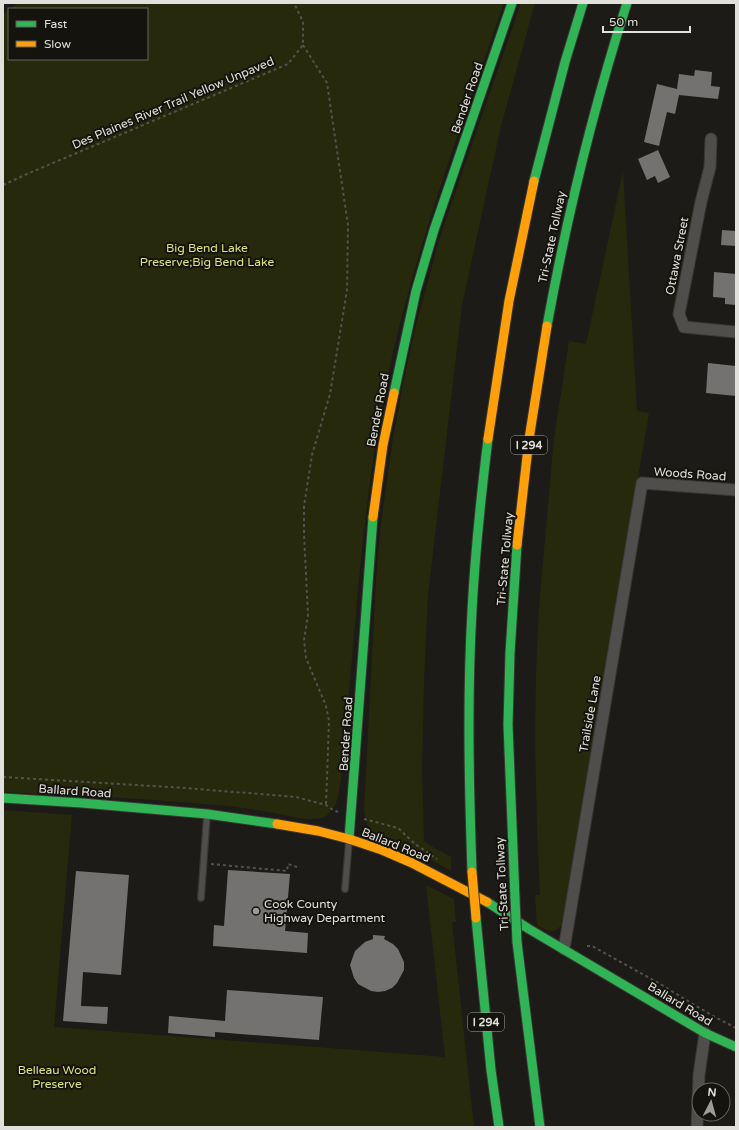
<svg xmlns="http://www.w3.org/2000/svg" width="739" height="1130" viewBox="0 0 739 1130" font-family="'Varela Round',sans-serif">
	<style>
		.green { fill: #27290c }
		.building { fill: #747271 }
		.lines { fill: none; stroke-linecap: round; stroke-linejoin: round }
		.lane-casing { stroke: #383733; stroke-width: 8 }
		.street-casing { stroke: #383733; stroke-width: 13 }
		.fast-casing { stroke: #383733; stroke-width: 11 }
		.slow-casing { stroke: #383733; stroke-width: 11 }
		.path { stroke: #53524f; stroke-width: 2; stroke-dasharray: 3 3; stroke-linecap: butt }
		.lane { stroke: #504e4c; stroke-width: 5.5 }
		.street { stroke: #504e4c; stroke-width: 11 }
		.fast { stroke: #30b455; stroke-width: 9 }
		.slow { stroke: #ff9f0a; stroke-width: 9 }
		.fast-bridge-casing { stroke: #383733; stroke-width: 11; stroke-linecap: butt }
		.slow-bridge-casing { stroke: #383733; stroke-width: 11; stroke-linecap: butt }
		.fast-bridge { stroke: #30b455; stroke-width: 9 }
		.slow-bridge { stroke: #ff9f0a; stroke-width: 9 }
		.poi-dot { fill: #9c9b96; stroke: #15130d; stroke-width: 1.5 }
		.labels { text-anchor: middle; stroke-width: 4; stroke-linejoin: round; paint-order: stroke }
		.shield { fill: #15130d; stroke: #a4a29d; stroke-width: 1 }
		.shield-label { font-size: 11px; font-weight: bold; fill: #e1e0db }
		.street-label { font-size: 12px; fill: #e1e0db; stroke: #15130d }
		.park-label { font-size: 12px; fill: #dee57b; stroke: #15130d }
		.poi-label { font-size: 12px; fill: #e1e0db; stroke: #15130d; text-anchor: start }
	</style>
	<rect width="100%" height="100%" fill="#1d1b17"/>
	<path class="green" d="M18 3H504C460 129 413 254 386 384 360 514 355 646 341 777 339 792 338 813 321 818 307 821 292 817 279 814 262 811 245 808 228 806 153 799 78 795 3 792V14L9 9V59H147V9H10Z
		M521 3H535L501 126 462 305 428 595 424 681 422 768 424 842 451 857V871L420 854 380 838 371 830 367 824 364 810 376 579 381 523 393 438 403 384 416 325 440 237Z
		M623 171 637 411 649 413 562 925 555 931H550L537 926 535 895H540L537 828 535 740 536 674 539 606 554 438 569 341 586 344Z
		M3 810 72 815 54 1027 445 1057 426 885 454 899 456 922H452L474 1127H3Z"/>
	<path class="building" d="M695 70 712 72 711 86 720 87 718 99 679 95 675 114 667 112 659 146 644 142 657 84 677 89 679 74 694 76Z
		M658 150 670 177 658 183 655 176 647 180 638 159Z
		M722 230 736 231V246L721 245Z
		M714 272 736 274V305L725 304V298L713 297Z
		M708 363 736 366V396L706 393Z
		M228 870 290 874 285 931 308 933 307 953 213 946 214 925 224 926Z
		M76 871 129 875 121 975 83 972 81 1006 108 1007 107 1024 63 1021Z
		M373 935 385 936 384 939 393 944 398 949 404 962V970L397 983 392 988 385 991 378 992 371 991 358 984 354 978 350 965 355 951 365 942 373 939Z
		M227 990 323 997 319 1040 215 1032V1037L168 1033 169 1016 225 1021Z"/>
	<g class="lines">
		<defs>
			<path id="lane" d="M345 889 349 841
				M201 898 207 815"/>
			<path id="street" d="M711 139 710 167 701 202 679 314 684 327 736 332
				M564 949 642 483 736 490
				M697 1127 699 1075 705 1033"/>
			<path id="fast" d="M534 181 565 62 583 3
				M547 326C567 216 593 109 627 3
				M394 393 416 291 434 230 512 3
				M3 798 82 803 207 814 277 824
				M349 839 373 517
				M472 872C469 785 467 698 472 611 475 553 481 496 488 439
				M515 898 508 725 510 653 517 545
				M487 902 529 929 705 1033 736 1047
				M476 918 491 1070 499 1127
				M517 942 540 1127"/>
			<path id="slow" d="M488 439 509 301 534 181
				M373 517 383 445 394 393
				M517 545 529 439 547 326
				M277 824 318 831 349 839 382 850 412 863 487 902"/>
		</defs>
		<use href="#lane" class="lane-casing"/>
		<use href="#street" class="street-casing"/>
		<use href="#fast" class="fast-casing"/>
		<use href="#slow" class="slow-casing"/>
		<path class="path" d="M303 45 327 83 348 225 347 290 330 394 312 455 304 506V533L308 615 304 640 306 658 326 706 329 721 326 805
			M3 185 27 174 288 64 303 45V22L294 3
			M3 777 186 788 296 797 326 805 333 810 338 812
			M364 819 398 828 415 844 437 859
			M211 864 287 871 288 864 297 867
			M587 946H592C615 959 639 972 662 985 686 1000 710 1015 736 1028"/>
		<use href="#lane" class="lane"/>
		<use href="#street" class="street"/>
		<use href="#fast" class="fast"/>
		<use href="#slow" class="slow"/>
		<defs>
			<path id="fast-bridge" d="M515 898 517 942"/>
			<path id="slow-bridge" d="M472 872 476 918"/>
		</defs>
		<use href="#fast-bridge" class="fast-bridge-casing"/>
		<use href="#slow-bridge" class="slow-bridge-casing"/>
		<use href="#fast-bridge" class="fast-bridge"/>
		<use href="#slow-bridge" class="slow-bridge"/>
	</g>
	<circle class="poi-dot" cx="256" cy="911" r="4"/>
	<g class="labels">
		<g class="shield">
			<rect x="511" y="436" width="36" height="18" rx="3"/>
			<rect x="468" y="1013" width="36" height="18" rx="3"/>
		</g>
		<g class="shield-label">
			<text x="529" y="449">I 294</text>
			<text x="486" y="1026">I 294</text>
		</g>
		<g class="street-label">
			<text transform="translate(467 98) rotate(-71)" y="4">Bender Road</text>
			<text transform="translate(173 103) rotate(-23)" y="4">Des Plaines River Trail Yellow Unpaved</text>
			<text transform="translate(552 237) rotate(-78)" y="4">Tri-State Tollway</text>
			<text transform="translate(677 256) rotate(-79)" y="4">Ottawa Street</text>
			<text transform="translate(378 410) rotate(-79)" y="4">Bender Road</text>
			<text transform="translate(690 474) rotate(4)" y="4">Woods Road</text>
			<text transform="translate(505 559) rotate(-85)" y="4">Tri-State Tollway</text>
			<text transform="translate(590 714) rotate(-80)" y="4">Trailside Lane</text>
			<text transform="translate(346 734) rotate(-86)" y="4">Bender Road</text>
			<text transform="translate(75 791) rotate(4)" y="4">Ballard Road</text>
			<text transform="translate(396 845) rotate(22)" y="4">Ballard Road</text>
			<text transform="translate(502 884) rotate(-93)" y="4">Tri-State Tollway</text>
			<text transform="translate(680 1004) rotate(31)" y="4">Ballard Road</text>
		</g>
		<g class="park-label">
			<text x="207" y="252">Big Bend Lake<tspan x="207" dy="14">Preserve;Big Bend Lake</tspan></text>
			<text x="57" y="1074">Belleau Wood<tspan x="57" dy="14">Preserve</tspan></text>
		</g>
		<g class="poi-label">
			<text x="264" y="908">Cook County<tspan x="264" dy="14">Highway Department</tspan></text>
		</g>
	</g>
	<rect width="739" height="1130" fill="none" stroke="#e1e0db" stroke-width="8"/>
	<rect x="8" y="8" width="140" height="52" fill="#15130d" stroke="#67655f"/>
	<rect x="16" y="21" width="20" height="6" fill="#30b455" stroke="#67655f"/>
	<text x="44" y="28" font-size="12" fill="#e1e0db">Fast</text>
	<rect x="16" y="41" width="20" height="6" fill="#ff9f0a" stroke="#67655f"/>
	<text x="44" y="48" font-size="12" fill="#e1e0db">Slow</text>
	<g transform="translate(711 1102) rotate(6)"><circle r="19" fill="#15130d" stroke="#67655f"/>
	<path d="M0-3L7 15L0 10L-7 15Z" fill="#9c9b96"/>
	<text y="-6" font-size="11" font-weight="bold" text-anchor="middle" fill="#e1e0db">N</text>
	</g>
	<path d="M603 26v6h87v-6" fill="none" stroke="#e1e0db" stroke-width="2"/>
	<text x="609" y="26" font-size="12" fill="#e1e0db" stroke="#15130d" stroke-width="3" paint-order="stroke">50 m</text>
</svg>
